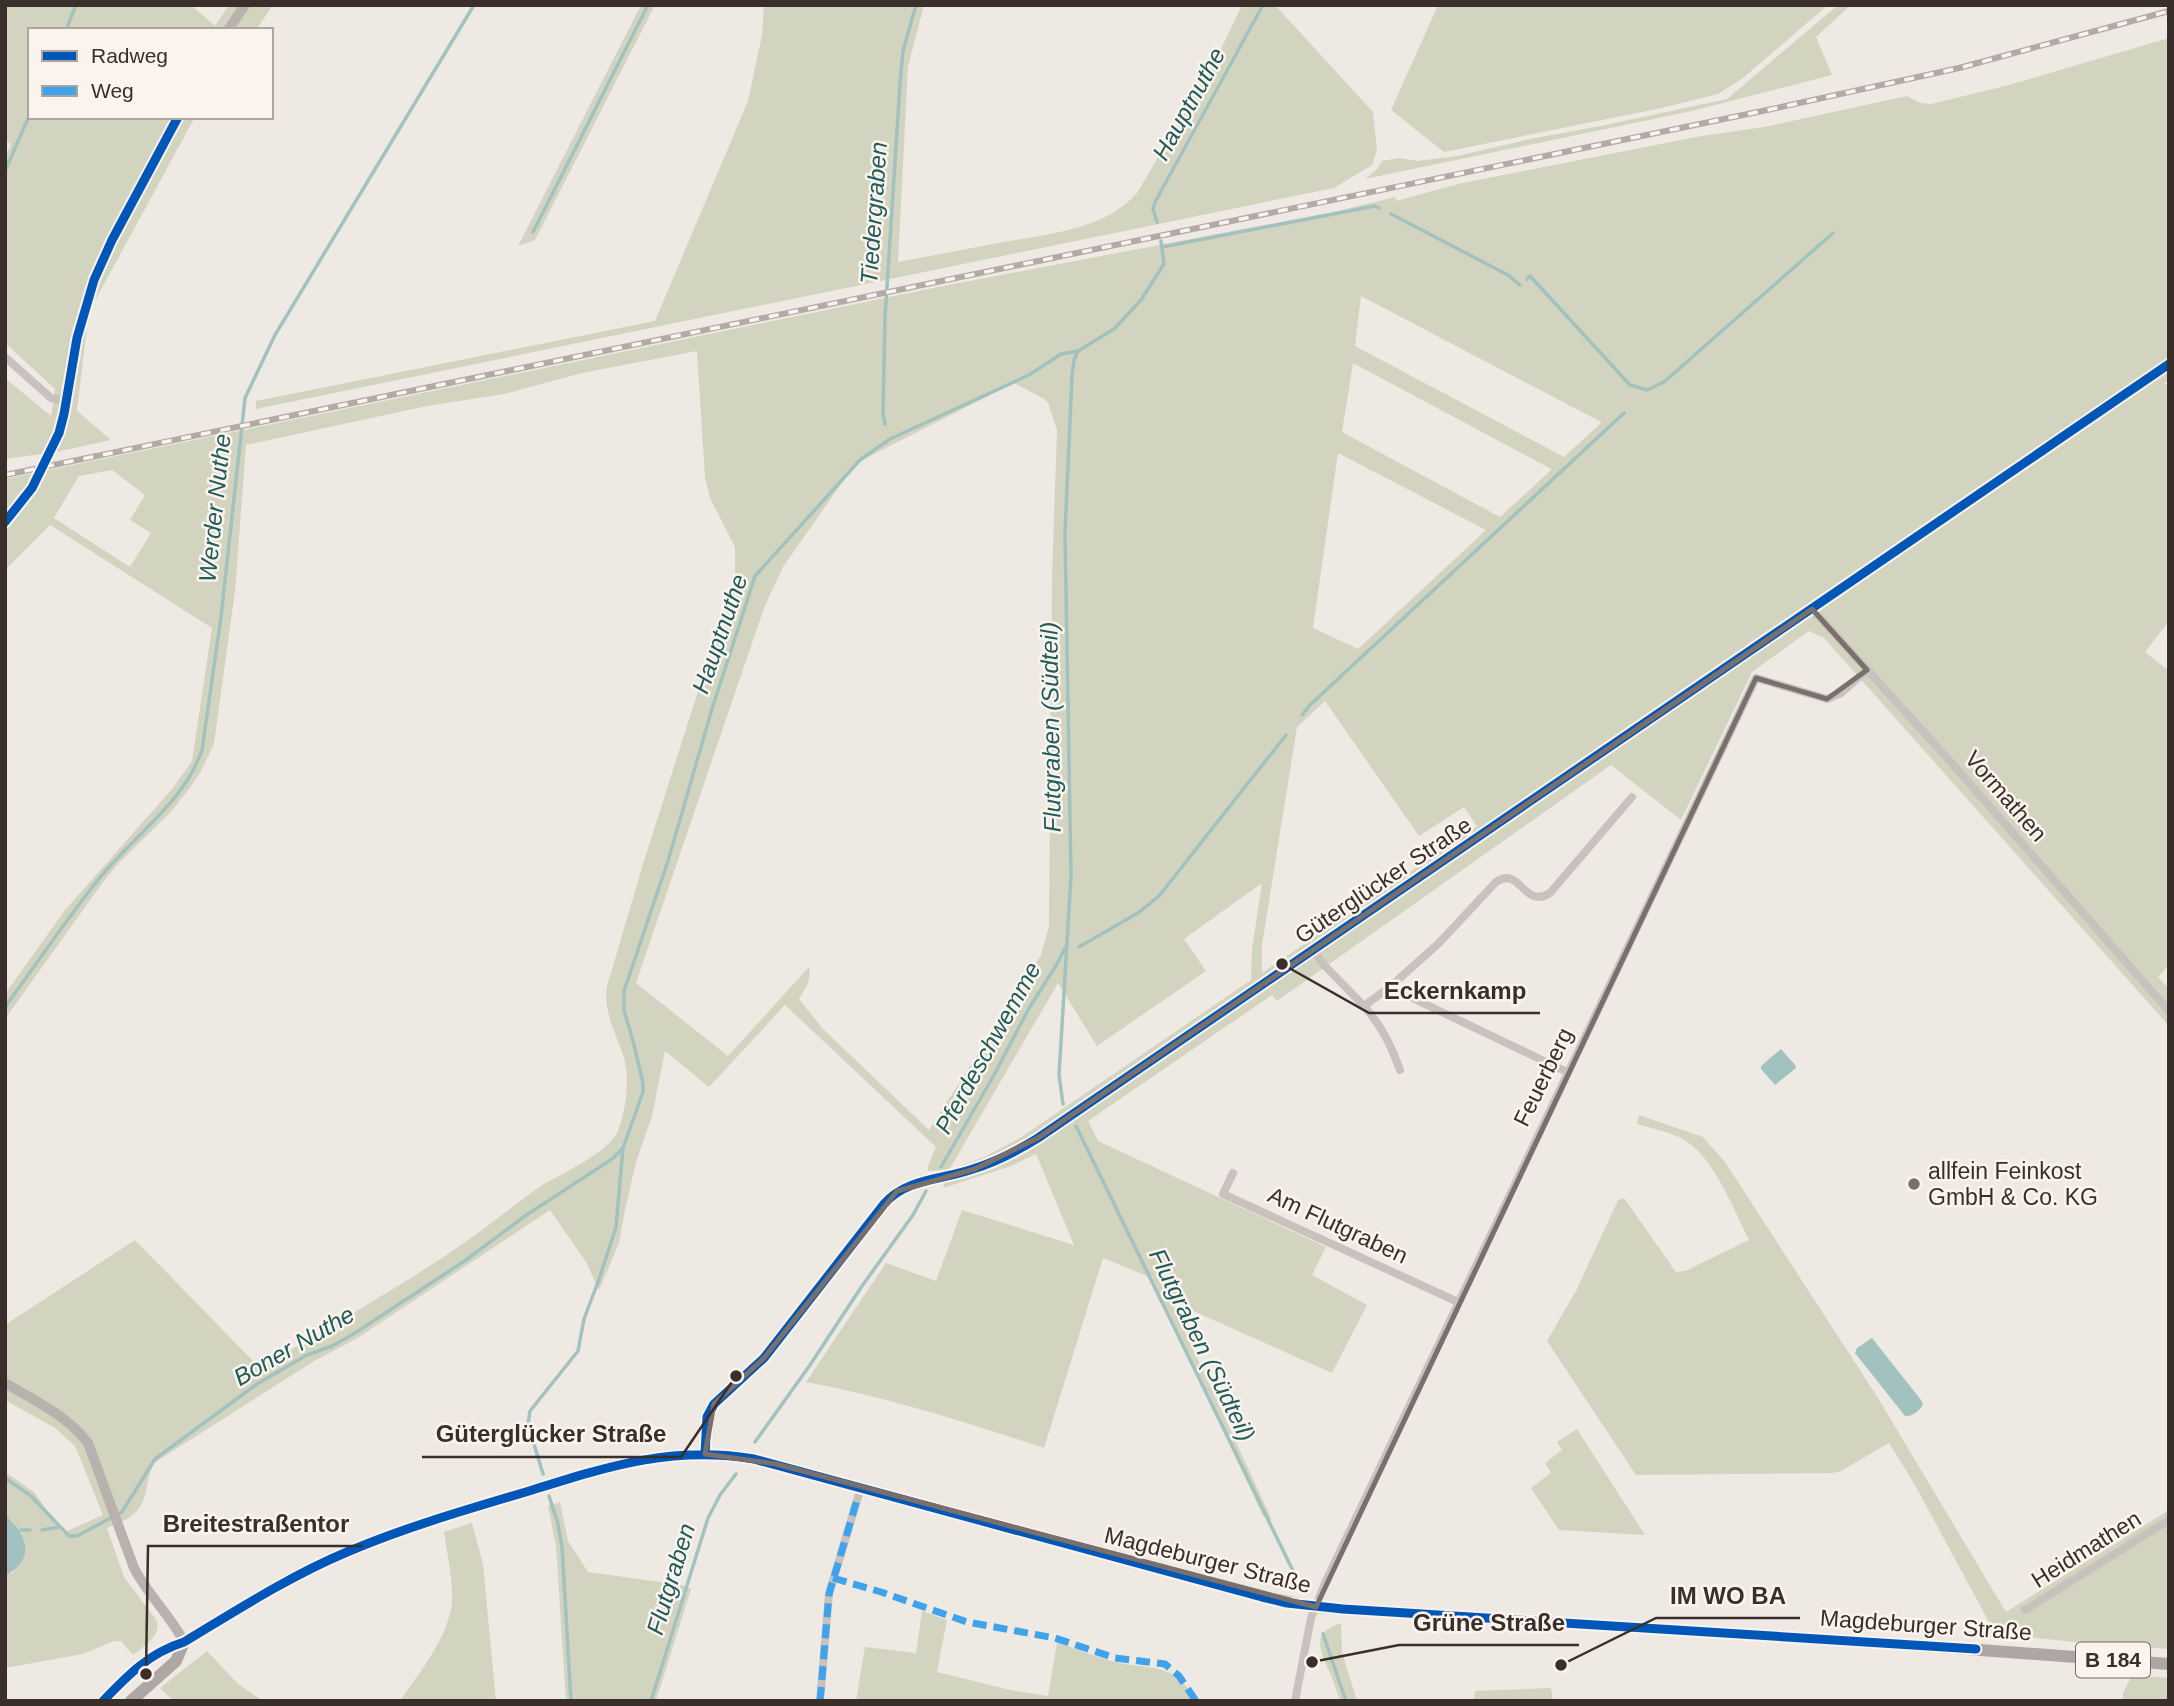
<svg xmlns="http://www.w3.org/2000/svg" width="2174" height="1706" viewBox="0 0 2174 1706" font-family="Helvetica,sans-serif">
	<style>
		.green { fill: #d3d4bf; fill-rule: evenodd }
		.water { fill: #a1c2be }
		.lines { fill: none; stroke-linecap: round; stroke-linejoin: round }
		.stream { stroke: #a1c2be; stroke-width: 3.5 }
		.street { stroke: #c9c1bd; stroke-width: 8 }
		.secondary { stroke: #b9b1ae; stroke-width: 10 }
		.primary { stroke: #aea6a2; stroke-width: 12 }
		.rail-casing { stroke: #b1aaa7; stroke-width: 6 }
		.rail { stroke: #fbf3ed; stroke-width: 3.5; stroke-dasharray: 10; stroke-linecap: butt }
		.quiet { stroke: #3fa3eb; stroke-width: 7; stroke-dasharray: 14 7; stroke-linecap: butt }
		.cycleway-casing { stroke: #fbf3ed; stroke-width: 13 }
		.cycleway { stroke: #0057b8; stroke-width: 9 }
		.marked { fill: none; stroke: #796f6c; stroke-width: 5; stroke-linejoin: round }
		.poi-dot { fill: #796f6c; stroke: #fbf3ed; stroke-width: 2.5 }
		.labels { text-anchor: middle; stroke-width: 5; stroke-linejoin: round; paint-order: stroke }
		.shield { fill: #fbf3ed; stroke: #746965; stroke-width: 2 }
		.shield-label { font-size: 21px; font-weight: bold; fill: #3a2e2b }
		.street-label { font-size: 23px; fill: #3a2e2b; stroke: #fbf3ed }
		.poi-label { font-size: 23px; fill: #3a2e2b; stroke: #fbf3ed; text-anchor: start }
		.water-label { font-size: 24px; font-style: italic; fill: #205c59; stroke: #fbf3ed }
		.leader { fill: none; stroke: #3a2e2b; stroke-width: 2.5 }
		.callout-dot { fill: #3a2e2b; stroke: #fbf3ed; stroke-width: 2.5 }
		.callout-label { font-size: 24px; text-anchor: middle; font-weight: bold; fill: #3a2e2b; stroke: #fbf3ed; stroke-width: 5; stroke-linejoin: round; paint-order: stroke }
	</style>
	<rect width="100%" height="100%" fill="#efe9e4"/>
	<path class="green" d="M5 5H191L215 26 229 5H273L256 30H30V117H195L91 308 88 318 77 411 111 440 56 452 5 459V378L51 416 55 389 5 343V158L11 144 5 140Z
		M641 5H655L535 240 518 246Z
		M764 5H924L908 67 898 262C931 256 965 249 998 243 1046 234 1103 231 1137 193L1221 49 1242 5H1275L1373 112 1377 150 1372 165 1334 188 256 409V401L655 321 748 101 762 35Z
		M1438 5H1828L1743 78 1718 94 1662 108 1444 152 1391 110Z
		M1838 5H1851L1816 37 1832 75 1692 111 1365 179 1377 169 1382 161 1399 158 1418 161 1457 156 1530 139 1605 125 1727 99Z
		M2169 38V380L2164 383 2169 387V621L2145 652 2169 671V965L2158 977 2169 989V1026L1824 638 1809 631 1752 672 1681 820 1611 765 1277 1001 1272 995 1088 1121 1098 1141 1326 1247 1312 1275 1367 1305 1332 1373 1171 1301 1272 1520 1263 1516 1152 1278 1103 1258 1044 1448C966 1422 887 1397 806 1382L886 1263 936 1281 962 1210 1074 1245 1036 1154 1011 1166 943 1188 948 1170 928 1171V1166L936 1147 785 1005 709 1087 665 1051 652 1116 636 1162 625 1210 619 1243 599 1290 586 1262 550 1210 356 1339 314 1361 154 1463C149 1472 148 1481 146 1491 142 1514 127 1520 107 1528L124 1577 157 1621C160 1638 145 1645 133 1655L121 1641H114L83 1654 5 1668V1576L14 1572 15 1524 5 1515V1472L34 1492 63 1533 103 1515 75 1446 55 1428 5 1400V1325L135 1240 260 1368C328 1327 399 1288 464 1243 490 1225 515 1204 541 1186 562 1173 608 1153 618 1131 626 1110 630 1079 624 1058 616 1033 603 1013 607 986L644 861 735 575V547L710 498 705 478 697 351 582 373 504 394 427 406 246 445 235 591 214 744 200 773 189 789 170 813 118 864 103 882 5 1019V994L65 910 173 788 192 761 212 628 50 525 5 570V479L938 287 1338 211 1395 197 1396 201 1458 184 1701 136 1764 127 1907 96 1921 103 1931 104 2009 85ZM1361 296 1601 422V423L1564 457 1355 346ZM1353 363 1551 469V470L1500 517 1342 432ZM1014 383 1044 399 1048 403 1057 430 1052 575 1049 926 1041 955 929 1130 823 1029 799 999C805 989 812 979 809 967L728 1056 636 983 764 608 783 567 851 470 862 460ZM1338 453 1486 530 1358 649 1313 628ZM112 470 145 495 130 520 151 533 130 567 54 518 79 476ZM1325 701 1419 836 1464 807 1477 826 1262 973V945L1297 727ZM1262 883 1252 949 1251 980 1020 1138 984 1157 949 1170 1058 983 1097 1046 1206 971 1184 939Z
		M1639 1115 1703 1137 1725 1162 1878 1398 2006 1612 2169 1510V1649L2074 1642 1981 1632 1989 1622 1915 1485 1889 1443 1841 1471 1832 1473 1636 1475 1547 1341 1576 1291 1618 1200 1624 1198 1676 1272 1685 1271 1749 1240C1733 1208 1712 1152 1679 1137 1665 1131 1651 1128 1637 1124Z
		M1577 1429 1645 1535 1559 1530 1531 1488 1551 1473 1545 1463 1562 1450 1557 1442Z
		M560 1502 568 1541 588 1572 682 1585 691 1589 656 1701H566L556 1546 548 1506Z
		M472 1523 483 1564 496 1701H400C419 1673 444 1643 451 1609 455 1587 447 1554 444 1532Z
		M922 1611 947 1620 937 1672 1010 1690 1048 1696 1057 1642C1076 1649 1096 1657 1115 1662 1146 1669 1181 1663 1194 1701H856L865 1647 916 1653Z
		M1341 1623 1342 1652 1357 1701H1340C1337 1692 1334 1682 1330 1673 1320 1650 1310 1633 1341 1623Z
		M207 1651 238 1684 263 1701H174L160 1688Z
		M2132 1675 2169 1678V1701H2123V1693Z
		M1551 1688 1553 1701H1474L1475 1691Z"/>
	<path class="water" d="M1781 1049 1795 1065 1796 1068 1775 1085 1761 1069V1066Z
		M1872 1338 1921 1400 1923 1405C1919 1411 1912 1417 1905 1416L1855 1353 1857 1348Z
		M5 1515C28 1535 36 1559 5 1576Z"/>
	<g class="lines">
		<path class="stream" d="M66 30 76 5
			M5 171 30 114
			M1391 214 1508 275 1520 285
			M1157 222 1153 209 1155 202 1263 5
			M533 232 648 5
			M1162 247 1375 206 1379 208
			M1527 279 1530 276 1630 385 1647 390 1664 382 1833 233
			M885 424 883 413 885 317 900 84 903 51 916 5
			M1302 715 1310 705 1624 413
			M1079 947 1138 913 1159 896 1286 735
			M5 1007C36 965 65 921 98 880 132 837 184 803 202 750L221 617 245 398 275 335 474 5
			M1063 1104 1059 1075 1071 876 1065 533 1072 375 1074 360 1078 351
			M1076 1126 1297 1579
			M941 1167 994 1075 1028 1010 1057 964 1065 948
			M755 1442 810 1365 862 1286 913 1215 926 1191
			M543 1474 528 1424 530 1411 578 1351 584 1319 598 1282 616 1227 623 1148 643 1092V1083L633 1041 624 1010V991L668 861 712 709 755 576 860 460 890 439 1029 375 1061 354 1078 351 1114 329 1141 300 1164 264 1161 241
			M5 1478 31 1496 69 1536H77L122 1512 155 1459 257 1384 307 1355 332 1346 355 1333 466 1260 525 1216 612 1159 623 1148
			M549 1496 558 1524 562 1547 571 1701
			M21 1530H30
			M42 1530 59 1527
			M1323 1634 1346 1701
			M651 1701 708 1518 720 1495 736 1474"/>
		<path class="street" d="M5 357 51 398 66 401
			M1812 609 1949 760 2169 1011
			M1314 950 1323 964 1364 1006 1391 986 1404 994 1567 1072
			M1391 986 1439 943 1496 882C1521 865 1523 910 1550 893L1632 797
			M1364 1006C1382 1027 1390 1043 1400 1070
			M1233 1173 1223 1194 1458 1302
			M2025 1610 2169 1520
			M820 1701 829 1594 861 1487
			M1295 1701 1311 1618 1325 1583 1756 678 1827 699 1841 693 1867 670"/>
		<path class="secondary" d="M228 30 245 5
			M5 522 32 488 59 433 64 414 77 338 94 280 112 240 178 117
			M5 1383C34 1400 68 1416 88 1443L134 1568C148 1595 170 1615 184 1642
			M705 1454 707 1417 714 1404 764 1358 884 1204C907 1178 942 1180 973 1169 996 1162 1017 1151 1038 1138L2169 364"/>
		<path class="primary" d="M103 1701C128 1675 149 1653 184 1642 237 1610 290 1576 347 1552 406 1527 468 1509 529 1491 606 1467 672 1445 754 1459L1262 1597 1316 1607 1926 1646 2169 1664
			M131 1701 176 1661 184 1642"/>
		<defs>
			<path id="rail" d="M5 475 1772 109 1959 68 2169 11"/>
		</defs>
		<use href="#rail" class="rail-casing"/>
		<use href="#rail" class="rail"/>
		<path class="quiet" d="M833 1578 881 1592 967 1622 1055 1638 1115 1658 1165 1664 1179 1676 1196 1701
			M820 1701 829 1594 857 1500"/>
		<defs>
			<path id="cycleway" d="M5 522 32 488 59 433 64 414 77 338 94 280 112 240 178 117
				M705 1454 707 1417 714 1404 764 1358 884 1204C907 1178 942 1180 973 1169 996 1162 1017 1151 1038 1138L2169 364
				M103 1701C128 1675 149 1653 184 1642 237 1610 290 1576 347 1552 406 1527 468 1509 529 1491 606 1467 672 1445 754 1459L1262 1597 1287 1603 1343 1609 1976 1649"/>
		</defs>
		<use href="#cycleway" class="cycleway-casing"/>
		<use href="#cycleway" class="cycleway"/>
	</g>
	<path class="marked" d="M1812 609 1867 670 1827 699 1756 678 1316 1607 776 1464 705 1454 714 1404 764 1358 897 1191 975 1169 1038 1138Z"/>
	<circle class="poi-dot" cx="1914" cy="1184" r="7"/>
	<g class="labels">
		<rect class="shield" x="2076" y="1642.5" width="74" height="35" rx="5"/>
		<g class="shield-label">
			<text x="2113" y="1667">B 184</text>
		</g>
		<g class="street-label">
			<text transform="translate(2006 796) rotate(49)" y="8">Vormathen</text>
			<text transform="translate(1383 880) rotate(-34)" y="8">Güterglücker Straße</text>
			<text transform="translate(1543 1077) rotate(-64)" y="8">Feuerberg</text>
			<text transform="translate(1338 1225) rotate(25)" y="8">Am Flutgraben</text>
			<text transform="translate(2086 1549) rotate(-32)" y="8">Heidmathen</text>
			<text transform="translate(1208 1560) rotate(14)" y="8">Magdeburger Straße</text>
			<text transform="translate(1926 1625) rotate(4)" y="8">Magdeburger Straße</text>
		</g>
		<g class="poi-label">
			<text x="1928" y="1179">allfein Feinkost<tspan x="1928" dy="26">GmbH &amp; Co. KG</tspan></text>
		</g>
		<g class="water-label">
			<text transform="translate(1189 104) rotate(-61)" y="8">Hauptnuthe</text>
			<text transform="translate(874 213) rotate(-86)" y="8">Tiedergraben</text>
			<text transform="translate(215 508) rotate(-84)" y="8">Werder Nuthe</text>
			<text transform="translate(720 634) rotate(-71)" y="8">Hauptnuthe</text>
			<text transform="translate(1051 727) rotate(-91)" y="8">Flutgraben (Südteil)</text>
			<text transform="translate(988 1048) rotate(-61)" y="8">Pferdeschwemme</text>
			<text transform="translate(1202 1345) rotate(64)" y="8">Flutgraben (Südteil)</text>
			<text transform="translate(294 1346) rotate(-30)" y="8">Boner Nuthe</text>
			<text transform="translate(671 1579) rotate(-73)" y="8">Flutgraben</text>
		</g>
	</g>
	<path class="leader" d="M1282 964L1369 1013H1540M736 1376L681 1457H422M146 1674L148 1546H363M1561 1665L1656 1618H1800M1312 1662L1399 1645H1579"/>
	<g class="callout-dot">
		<circle cx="1282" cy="964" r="7"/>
		<circle cx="736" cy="1376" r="7"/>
		<circle cx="146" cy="1674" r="7"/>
		<circle cx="1561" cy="1665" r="7"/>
		<circle cx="1312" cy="1662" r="7"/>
	</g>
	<g class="callout-label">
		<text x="1455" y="999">Eckernkamp</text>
		<text x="551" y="1442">Güterglücker Straße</text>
		<text x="256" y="1532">Breitestraßentor</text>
		<text x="1728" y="1604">IM WO BA</text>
		<text x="1489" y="1631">Grüne Straße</text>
	</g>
	<rect width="2174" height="1706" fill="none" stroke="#3a2e2b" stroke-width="14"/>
	<rect x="28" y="28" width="245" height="91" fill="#fbf3ed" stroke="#aea49f" stroke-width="2"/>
	<rect x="42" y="51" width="35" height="10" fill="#0057b8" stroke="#aea49f" stroke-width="2"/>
	<text x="91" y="63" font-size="21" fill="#3a2e2b">Radweg</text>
	<rect x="42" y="86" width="35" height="10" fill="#3fa3eb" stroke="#aea49f" stroke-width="2"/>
	<text x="91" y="98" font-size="21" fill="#3a2e2b">Weg</text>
</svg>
